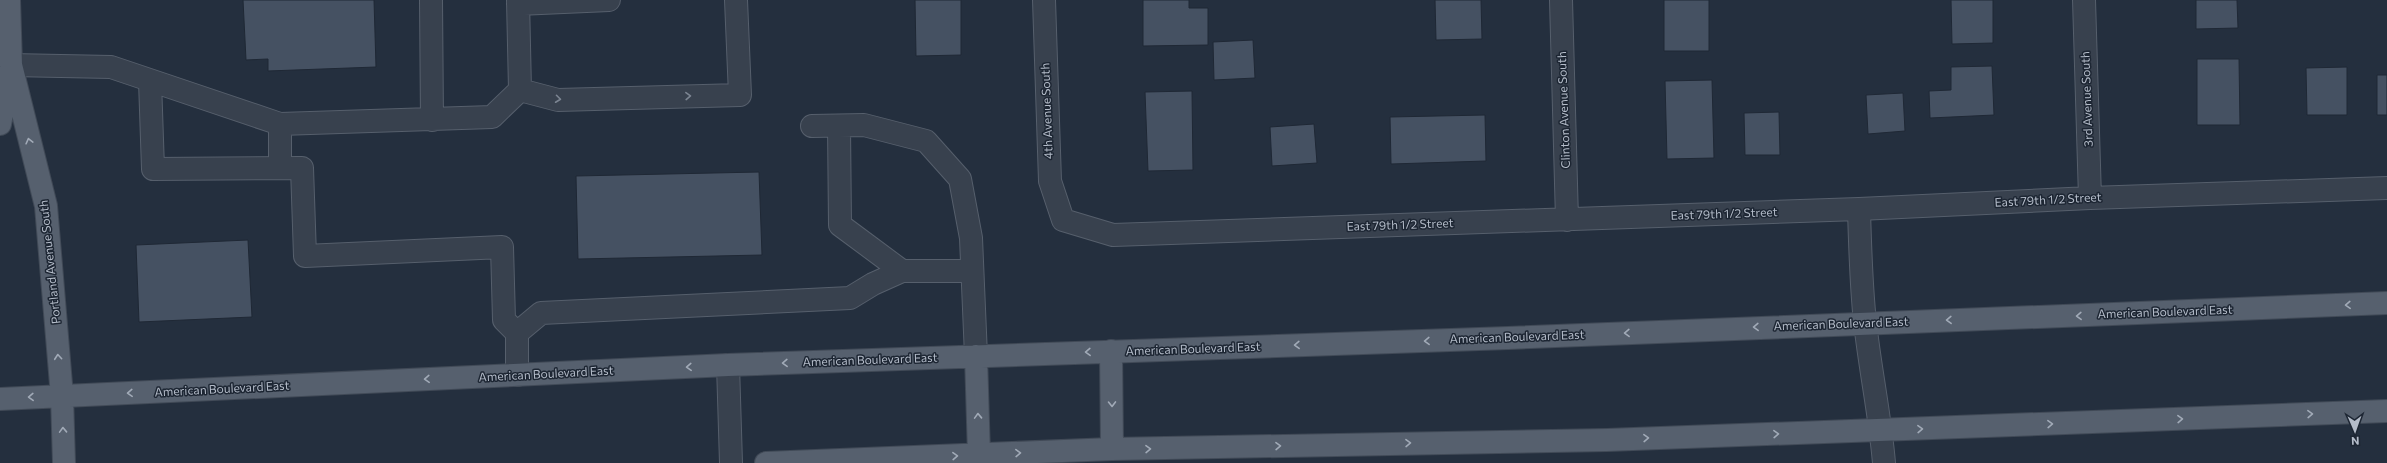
<svg xmlns="http://www.w3.org/2000/svg" width="2387" height="463" viewBox="0 0 2387 463" font-family="Commissioner,sans-serif">
	<style>
		.building { fill: #455162; stroke: #1f2835 }
		.lines { fill: none; stroke-linecap: round; stroke-linejoin: round }
		.minor-casing { stroke: #565f6c; stroke-width: 24 }
		.major-casing { stroke: #414a57; stroke-width: 24 }
		.minor { stroke: #38414e; stroke-width: 22 }
		.major { stroke: #56606e; stroke-width: 22 }
		.oneway { stroke: #7c8592 }
		.oneway2 { stroke: #a1aab7 }
		.labels { text-anchor: middle; stroke-width: 3; stroke-linejoin: round; paint-order: stroke }
		.street-label { font-size: 12px; fill: #b4bcc9; stroke: #1d2633 }
	</style>
	<rect width="100%" height="100%" fill="#242f3e"/>
	<path class="building" d="M243 0H374L376 67 268 71V59L246 60Z
		M915 0H961V55L916 56Z
		M1143 0H1189V8H1208V45L1143 46Z
		M1435 0H1481L1482 39 1436 40Z
		M1664 0H1709V51H1664Z
		M1951 0H1993V43L1952 44Z
		M2196 0H2237L2238 28 2196 29Z
		M1253 40 1255 78 1214 80 1213 42Z
		M2197 59H2239L2240 125H2197Z
		M1992 66 1994 115 1930 118 1929 91 1951 90V67Z
		M2347 67V115H2307L2306 68Z
		M2377 75H2387V115H2377Z
		M1712 80 1714 158 1667 159 1665 81Z
		M1192 91 1193 170 1148 171 1145 92Z
		M1903 93 1905 131 1868 134 1866 95Z
		M1779 112 1780 155H1745L1744 113Z
		M1485 115 1486 161 1391 164 1390 117Z
		M1314 124 1317 163 1272 166 1270 127Z
		M759 172 762 255 578 259 576 176Z
		M248 240 252 317 139 322 136 245Z"/>
	<g class="lines">
		<defs>
			<path id="minor" d="M431 0 432 120
				M1044 0 1050 181 1063 220 1113 235 1859 209 2090 198 2387 188
				M1561 0 1567 220
				M2084 0 2090 198
				M518 4 609 0
				M11 65 111 67 280 124 492 117 520 90 518 0
				M150 81 153 169 302 168 305 256 502 247 504 320 517 333
				M520 90 558 100 740 95 736 0
				M812 126 864 125 926 141 960 179 971 238 976 356
				M839 126 840 225 902 271
				M280 168V124
				M1859 209C1860 247 1861 284 1865 322 1870 369 1880 415 1884 463
				M728 365 731 463
				M517 375V333L541 313 850 298 873 284 902 271H972"/>
			<path id="major" d="M9 0 11 65 46 206 62 396 64 463
				M0 124 10 72
				M1111 351 1112 449
				M976 356 979 455
				M0 399 728 365 1508 338 2387 303
				M766 463 1112 449 1607 440 2387 411"/>
		</defs>
		<use href="#minor" class="minor-casing"/>
		<use href="#major" class="major-casing"/>
		<use href="#minor" class="minor"/>
		<use href="#major" class="major"/>
	</g>
	<defs><path id="oneway-chevron" d="M-2-3.5L2.5 0L-2 3.5" fill="none" stroke-width="1.6" stroke-linecap="round" stroke-linejoin="round"/></defs>
	<g class="oneway">
		<use href="#oneway-chevron" transform="translate(688 96) rotate(-2)"/>
		<use href="#oneway-chevron" transform="translate(558 99) rotate(7)"/>
	</g>
	<g class="oneway2">
		<use href="#oneway-chevron" transform="translate(29 141) rotate(-104)"/>
		<use href="#oneway-chevron" transform="translate(2348 305) rotate(177)"/>
		<use href="#oneway-chevron" transform="translate(2079 316) rotate(178)"/>
		<use href="#oneway-chevron" transform="translate(1949 320) rotate(178)"/>
		<use href="#oneway-chevron" transform="translate(1756 327) rotate(178)"/>
		<use href="#oneway-chevron" transform="translate(1627 333) rotate(178)"/>
		<use href="#oneway-chevron" transform="translate(1427 341) rotate(178)"/>
		<use href="#oneway-chevron" transform="translate(1297 345) rotate(178)"/>
		<use href="#oneway-chevron" transform="translate(1088 352) rotate(178)"/>
		<use href="#oneway-chevron" transform="translate(58 357) rotate(-95)"/>
		<use href="#oneway-chevron" transform="translate(785 363) rotate(178)"/>
		<use href="#oneway-chevron" transform="translate(689 367) rotate(177)"/>
		<use href="#oneway-chevron" transform="translate(427 379) rotate(177)"/>
		<use href="#oneway-chevron" transform="translate(130 393) rotate(177)"/>
		<use href="#oneway-chevron" transform="translate(31 397) rotate(178)"/>
		<use href="#oneway-chevron" transform="translate(1112 404) rotate(89)"/>
		<use href="#oneway-chevron" transform="translate(2310 414) rotate(-2)"/>
		<use href="#oneway-chevron" transform="translate(978 416) rotate(-92)"/>
		<use href="#oneway-chevron" transform="translate(2180 419) rotate(-2)"/>
		<use href="#oneway-chevron" transform="translate(2050 424) rotate(-2)"/>
		<use href="#oneway-chevron" transform="translate(1920 429) rotate(-2)"/>
		<use href="#oneway-chevron" transform="translate(63 430) rotate(-92)"/>
		<use href="#oneway-chevron" transform="translate(1776 434) rotate(-2)"/>
		<use href="#oneway-chevron" transform="translate(1646 438) rotate(-2)"/>
		<use href="#oneway-chevron" transform="translate(1408 443) rotate(-1)"/>
		<use href="#oneway-chevron" transform="translate(1278 446) rotate(-1)"/>
		<use href="#oneway-chevron" transform="translate(1148 449) rotate(-1)"/>
		<use href="#oneway-chevron" transform="translate(1018 453) rotate(-2)"/>
		<use href="#oneway-chevron" transform="translate(955 456) rotate(-2)"/>
	</g>
	<g class="labels">
		<g class="street-label">
			<text transform="translate(2087 99) rotate(-92)" y="4">3rd Avenue South</text>
			<text transform="translate(1564 110) rotate(-92)" y="4">Clinton Avenue South</text>
			<text transform="translate(1047 111) rotate(-92)" y="4">4th Avenue South</text>
			<text transform="translate(2048 200) rotate(-3)" y="4">East 79th 1/2 Street</text>
			<text transform="translate(1724 214) rotate(-2)" y="4">East 79th 1/2 Street</text>
			<text transform="translate(1400 225) rotate(-2)" y="4">East 79th 1/2 Street</text>
			<text transform="translate(50 262) rotate(-96)" y="4">Portland Avenue South</text>
			<text transform="translate(2165 312) rotate(-2)" y="4">American Boulevard East</text>
			<text transform="translate(1841 324) rotate(-2)" y="4">American Boulevard East</text>
			<text transform="translate(1517 337) rotate(-2)" y="4">American Boulevard East</text>
			<text transform="translate(1193 349) rotate(-2)" y="4">American Boulevard East</text>
			<text transform="translate(870 360) rotate(-2)" y="4">American Boulevard East</text>
			<text transform="translate(546 374) rotate(-3)" y="4">American Boulevard East</text>
			<text transform="translate(222 389) rotate(-3)" y="4">American Boulevard East</text>
		</g>
	</g>
	<g transform="translate(2355 431) rotate(178)" stroke="#1d2633" stroke-width="3" paint-order="stroke">
	<path d="M0-3L7 15L0 10L-7 15Z" fill="#b4bcc9"/>
	<text y="-6" font-size="11" font-weight="bold" text-anchor="middle" fill="#b4bcc9">N</text>
	</g>
</svg>
